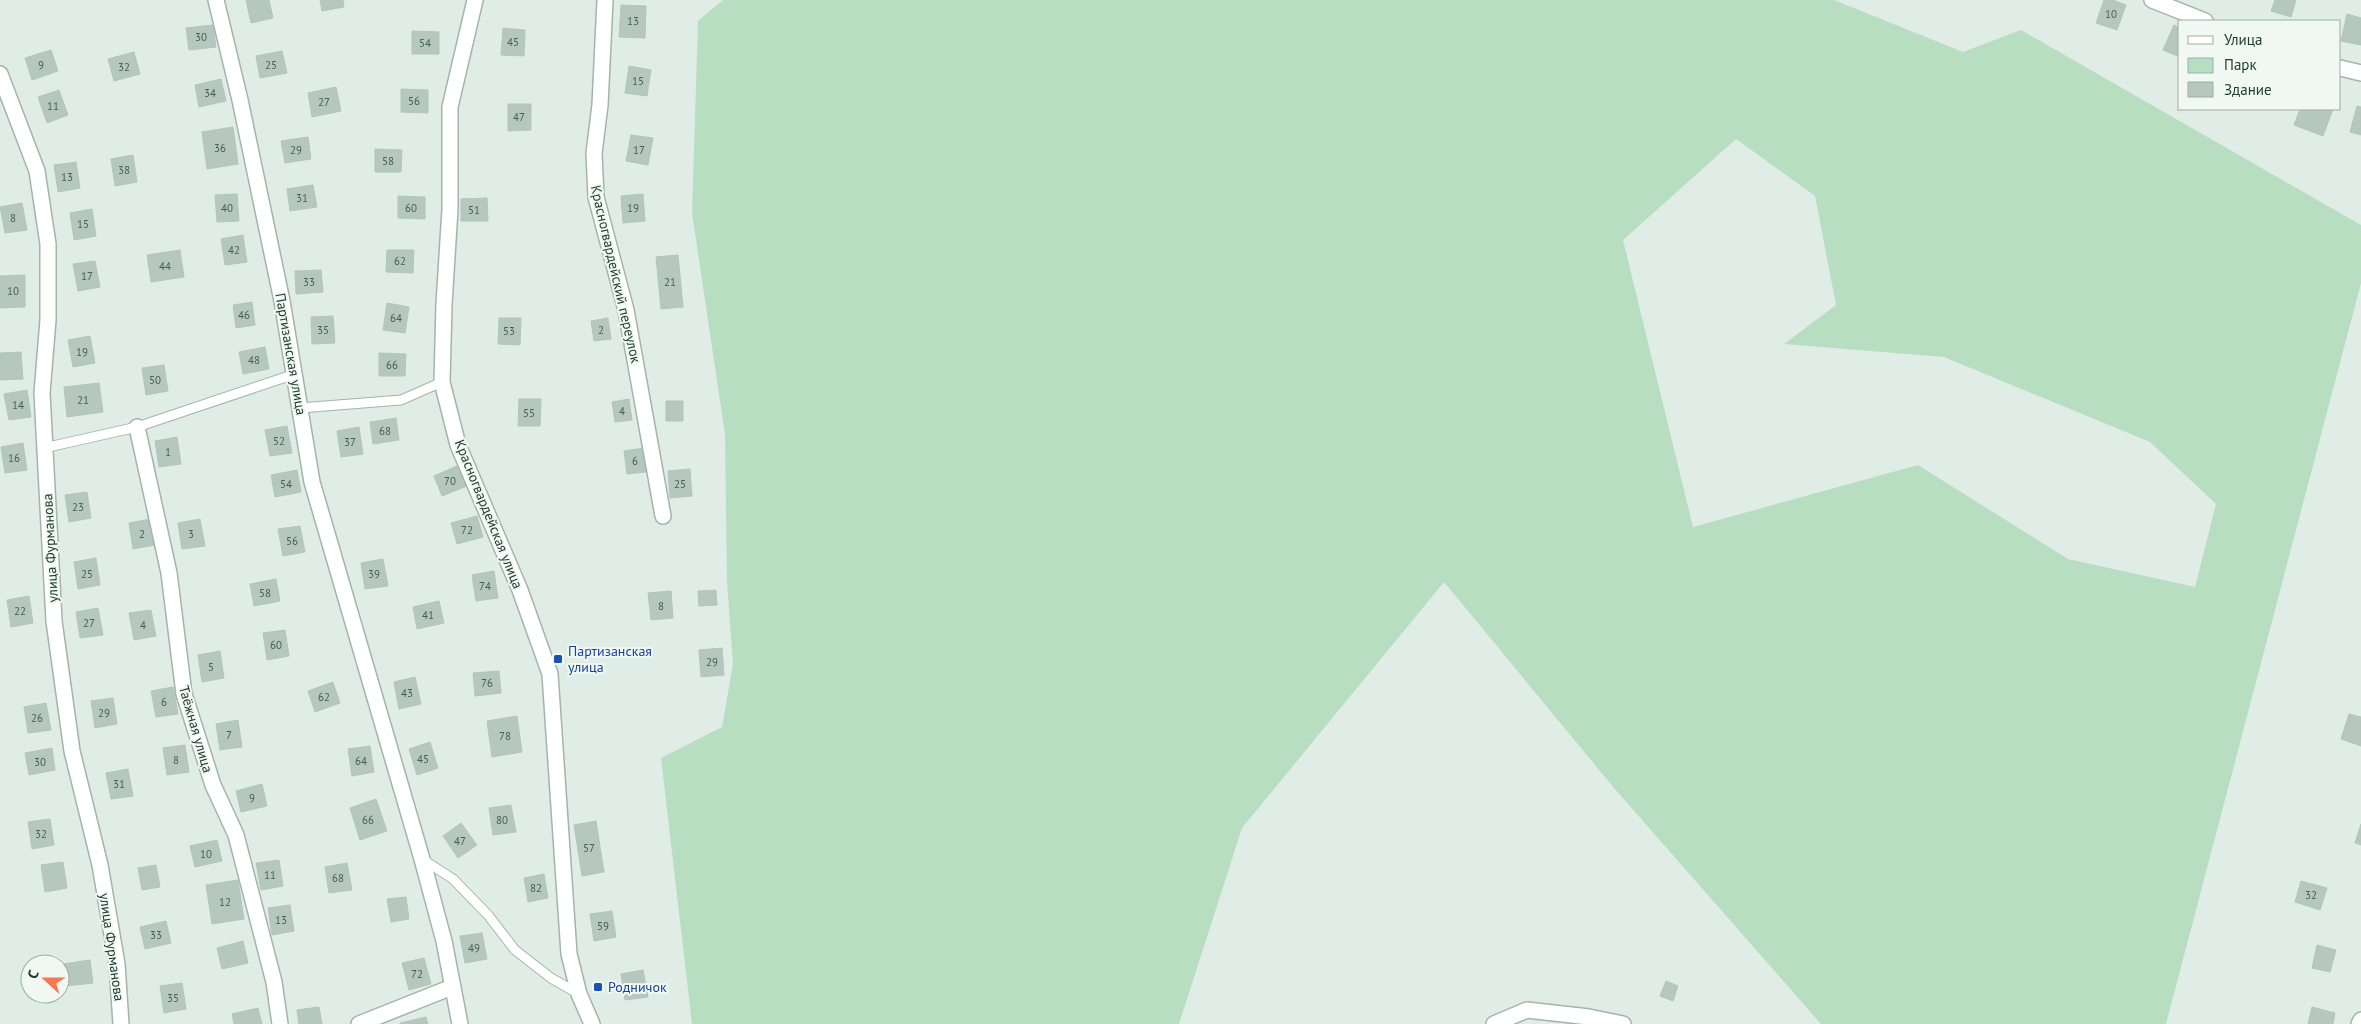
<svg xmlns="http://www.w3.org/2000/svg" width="2361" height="1024" viewBox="0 0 2361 1024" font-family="'PT Sans',sans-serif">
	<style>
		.green { fill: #b8dec1; fill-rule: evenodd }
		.building { fill: #b5c7bf; stroke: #b2c6bd }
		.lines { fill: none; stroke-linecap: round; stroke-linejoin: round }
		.service-casing { stroke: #a3b4ad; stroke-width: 11 }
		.minor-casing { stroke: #a3b4ad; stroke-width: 18 }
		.service { stroke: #fff; stroke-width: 9 }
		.minor { stroke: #fff; stroke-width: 15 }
		.transit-dot { fill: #1a4fb4; stroke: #f1f8f4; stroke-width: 2 }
		.labels { text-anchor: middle; stroke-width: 4; stroke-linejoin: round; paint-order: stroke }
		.number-label { font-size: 11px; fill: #456057 }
		.street-label { font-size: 14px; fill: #203d34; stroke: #f1f8f4 }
		.transit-label { font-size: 14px; fill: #164399; stroke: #f1f8f4; text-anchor: start }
	</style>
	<rect width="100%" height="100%" fill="#e0ece6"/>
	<path class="green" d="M723 0H1834L1963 52 2021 30 2361 225V283L2166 1024H1821L1614 788 1444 582 1242 828 1179 1024H692L661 758 722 727 733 664 727 582 725 434 692 213 698 21ZM1736 139 1815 196 1836 305 1784 344 1944 357 2150 442 2216 504 2195 587 2068 559 1918 465 1693 527 1623 240Z"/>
	<path class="building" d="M246 0H269L273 18 251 23Z
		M320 0H343L344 7 322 11Z
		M2104 0H2113L2126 5 2117 30 2096 23Z
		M2275 0H2296L2291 17 2271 11Z
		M621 5 646 6 645 38 619 37Z
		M2347 14 2361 18V45L2341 41Z
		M213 25 216 47 189 50 186 28Z
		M2174 25 2180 28V57L2163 50Z
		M503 28 525 30 524 56 501 55Z
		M412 31 439 32V54H412Z
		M51 50 58 71 32 80 25 58Z
		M282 51 287 73 260 78 256 56Z
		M134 52 140 74 114 81 108 59Z
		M629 66 651 70 647 96 625 93Z
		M221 79 226 101 199 107 195 85Z
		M336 87 341 111 312 117 308 93Z
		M401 89 428 90V113L401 112Z
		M59 90 68 115 47 123 38 97Z
		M508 104H531V130L508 131Z
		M2357 106 2361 107V135L2350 132Z
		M2300 109H2333L2323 136 2294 125Z
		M233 127 238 164 207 169 202 132Z
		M631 135 653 138 648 165 626 161Z
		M308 137 311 159 285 163 281 141Z
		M375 149 402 150 401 172H375Z
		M133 155 137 182 115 186 111 159Z
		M76 162 80 188 58 192 54 165Z
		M313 185 317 207 290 211 287 189Z
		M237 194 239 221 217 222 215 195Z
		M643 194 645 221 623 223 621 196Z
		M398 196 425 197V219L398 218Z
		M487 198 488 221H461V199Z
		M22 203 27 230 5 233 0 207Z
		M92 209 96 236 74 240 70 213Z
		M243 235 247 262 225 265 221 239Z
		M180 250 184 277 151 282 147 255Z
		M387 250H414L413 273 386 272Z
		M678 255 683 307 661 309 656 257Z
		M95 261 100 287 78 291 73 264Z
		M321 270 323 292 296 294 295 271Z
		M25 275V307L0 308V276Z
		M252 302 255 325 236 328 233 305Z
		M387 303 409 307 405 333 383 330Z
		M333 316 335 343 312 344 311 317Z
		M499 318H521L520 345 498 344Z
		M608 318 611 339 594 341 591 321Z
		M90 336 95 363 73 367 68 340Z
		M265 347 269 369 243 374 239 352Z
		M21 352 23 379 0 380V353Z
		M379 353 406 354 405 376H379Z
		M164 365 168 391 146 395 142 368Z
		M99 383 103 412 67 417 64 387Z
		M27 390 31 417 9 420 4 394Z
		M519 399H541L540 426H518Z
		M629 399 632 420 615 422 612 402Z
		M666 401H683V421H666Z
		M396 418 399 440 373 444 370 422Z
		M287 426 292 453 270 456 265 430Z
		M359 427 363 454 341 457 337 431Z
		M177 437 181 464 159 467 155 441Z
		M23 443 27 470 5 473 1 447Z
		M644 448 646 472 627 474 624 451Z
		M459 465 467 486 442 496 434 476Z
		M690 469 692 496 670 498 668 471Z
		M297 470 301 492 275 497 271 475Z
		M87 492 91 518 69 522 65 495Z
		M477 516 483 537 457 544 451 523Z
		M151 519 155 545 133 549 129 523Z
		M200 519 205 546 182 549 178 523Z
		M300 526 305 552 283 556 278 529Z
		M96 558 100 585 78 589 74 562Z
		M383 559 388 586 365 589 361 563Z
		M494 571 498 598 476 601 472 575Z
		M276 579 280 601 254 606 250 584Z
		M716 590 717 605 699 606 698 591Z
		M671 591 673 618 651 620 648 593Z
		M29 596 33 623 11 627 7 600Z
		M439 601 444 623 417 629 413 607Z
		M98 608 103 635 80 638 76 612Z
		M151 610 156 636 134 640 129 613Z
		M285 630 289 656 267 660 263 633Z
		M722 648 724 675 701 677 699 650Z
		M220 651 224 678 202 682 198 655Z
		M499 671 501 693 475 696 473 673Z
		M415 677 421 704 399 709 394 682Z
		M333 682 340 703 315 712 308 691Z
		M173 687 178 714 156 717 151 691Z
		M113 698 117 724 95 728 91 701Z
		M46 703 51 730 28 733 24 707Z
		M2349 714 2361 717V746L2341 739Z
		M517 716 522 752 492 757 487 721Z
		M238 720 242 747 220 750 216 724Z
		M430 742 438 768 417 775 409 749Z
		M185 745 189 772 167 775 163 748Z
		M370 746 374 772 352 776 348 749Z
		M52 748 55 770 29 775 25 753Z
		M128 769 133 796 111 799 106 773Z
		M262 784 267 806 241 812 236 791Z
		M376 799 387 831 360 840 350 808Z
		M511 805 516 832 493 835 489 808Z
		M50 819 54 845 32 849 28 822Z
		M596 821 604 872 582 876 574 825Z
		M461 823 477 845 458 858 443 836Z
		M2361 824V845L2355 843Z
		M217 840 222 861 195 867 190 846Z
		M279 860 283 886 261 890 256 863Z
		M63 862 67 888 45 892 41 865Z
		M347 863 352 890 329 893 325 867Z
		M156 865 160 887 142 890 138 868Z
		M544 874 548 898 528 902 524 878Z
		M238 880 244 919 212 924 206 885Z
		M2301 881 2327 888 2320 910 2295 902Z
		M406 897 409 919 391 922 387 899Z
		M290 905 294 931 272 935 268 908Z
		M612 911 616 937 594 941 590 914Z
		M166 921 171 943 145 949 140 927Z
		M482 933 487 959 465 963 460 936Z
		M243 941 248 963 222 969 217 948Z
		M2317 945 2336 950 2330 972 2312 968Z
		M424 958 431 984 409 990 402 963Z
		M90 960 93 983 66 986 63 964Z
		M643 970 648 997 625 1000 621 974Z
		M1666 981 1678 986 1673 1001 1660 996Z
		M182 983 186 1009 164 1013 160 986Z
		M319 1007 322 1024H299L297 1010Z
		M2312 1007 2335 1013 2333 1024H2308Z
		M258 1008 262 1024H234L232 1014Z
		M426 1017 428 1024H400V1023Z"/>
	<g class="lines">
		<defs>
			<path id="service" d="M300 408 401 400 442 382
				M44 448 137 427 295 374
				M422 859 453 879 488 915 515 950 551 978 579 994"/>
			<path id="minor" d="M216 0 240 100 282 301 312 482 422 859 444 941 460 1024
				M475 0 450 107V209L444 304 442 382 458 445 520 590 550 674 569 954 579 994 592 1024
				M605 0 600 105 594 153 596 197 626 310 663 516
				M2152 0 2205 21
				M2340 68 2361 73
				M0 74 37 171 48 244V320L42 393 54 621 72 751 100 865 117 964 121 1024
				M137 427 169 573 184 694 213 785 236 835 274 982 280 1024
				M359 1024 452 987
				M1494 1024 1527 1010 1589 1017 1623 1024
				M2359 1024 2361 1020"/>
		</defs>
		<use href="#service" class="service-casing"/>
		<use href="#minor" class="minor-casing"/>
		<use href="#service" class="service"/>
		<use href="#minor" class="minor"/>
	</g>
	<g class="transit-dot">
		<rect x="553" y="654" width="10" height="10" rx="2.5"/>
		<rect x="593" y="982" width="10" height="10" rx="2.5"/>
	</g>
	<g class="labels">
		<g class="number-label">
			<text x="2111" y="18">10</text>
			<text x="633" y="25">13</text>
			<text x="201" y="41">30</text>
			<text x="513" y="46">45</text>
			<text x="425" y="47">54</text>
			<text x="41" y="69">9</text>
			<text x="271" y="69">25</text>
			<text x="124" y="71">32</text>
			<text x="638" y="85">15</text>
			<text x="210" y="97">34</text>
			<text x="414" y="105">56</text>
			<text x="324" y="106">27</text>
			<text x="53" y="110">11</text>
			<text x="519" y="121">47</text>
			<text x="220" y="152">36</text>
			<text x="296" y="154">29</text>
			<text x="639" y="154">17</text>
			<text x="388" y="165">58</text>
			<text x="124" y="174">38</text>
			<text x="67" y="181">13</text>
			<text x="302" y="202">31</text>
			<text x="227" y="212">40</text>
			<text x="411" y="212">60</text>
			<text x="633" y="212">19</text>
			<text x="474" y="214">51</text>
			<text x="13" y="222">8</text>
			<text x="83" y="228">15</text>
			<text x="234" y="254">42</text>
			<text x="400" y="265">62</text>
			<text x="165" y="270">44</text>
			<text x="87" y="280">17</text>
			<text x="309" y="286">33</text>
			<text x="670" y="286">21</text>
			<text x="13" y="295">10</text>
			<text x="244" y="319">46</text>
			<text x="396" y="322">64</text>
			<text x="323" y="334">35</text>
			<text x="601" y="334">2</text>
			<text x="509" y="335">53</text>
			<text x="82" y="356">19</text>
			<text x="254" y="364">48</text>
			<text x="392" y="369">66</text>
			<text x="155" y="384">50</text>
			<text x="83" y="404">21</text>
			<text x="18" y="409">14</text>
			<text x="622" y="415">4</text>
			<text x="529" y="417">55</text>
			<text x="385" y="435">68</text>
			<text x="279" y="445">52</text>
			<text x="350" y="446">37</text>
			<text x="168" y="456">1</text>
			<text x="14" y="462">16</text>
			<text x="635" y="465">6</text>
			<text x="450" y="485">70</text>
			<text x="286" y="488">54</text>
			<text x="680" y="488">25</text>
			<text x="78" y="511">23</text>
			<text x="467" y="534">72</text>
			<text x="142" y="538">2</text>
			<text x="191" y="538">3</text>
			<text x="292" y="545">56</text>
			<text x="87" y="578">25</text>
			<text x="374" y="578">39</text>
			<text x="485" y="590">74</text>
			<text x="265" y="597">58</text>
			<text x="661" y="610">8</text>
			<text x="20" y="615">22</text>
			<text x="428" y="619">41</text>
			<text x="89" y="627">27</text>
			<text x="143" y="629">4</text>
			<text x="276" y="649">60</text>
			<text x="712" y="666">29</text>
			<text x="211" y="671">5</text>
			<text x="487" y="687">76</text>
			<text x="407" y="697">43</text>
			<text x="324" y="701">62</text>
			<text x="164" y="706">6</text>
			<text x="104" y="717">29</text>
			<text x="37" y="722">26</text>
			<text x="229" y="739">7</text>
			<text x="505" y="740">78</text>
			<text x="423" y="763">45</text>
			<text x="176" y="764">8</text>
			<text x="361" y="765">64</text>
			<text x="40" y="766">30</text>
			<text x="119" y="788">31</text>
			<text x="252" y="802">9</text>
			<text x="368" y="824">66</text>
			<text x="502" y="824">80</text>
			<text x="41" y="838">32</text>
			<text x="460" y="845">47</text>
			<text x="589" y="852">57</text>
			<text x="206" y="858">10</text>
			<text x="270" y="879">11</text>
			<text x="338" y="882">68</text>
			<text x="536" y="892">82</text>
			<text x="2311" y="899">32</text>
			<text x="225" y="906">12</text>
			<text x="281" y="924">13</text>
			<text x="603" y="930">59</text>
			<text x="156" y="939">33</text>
			<text x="474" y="952">49</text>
			<text x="417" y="978">72</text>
			<text x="173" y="1002">35</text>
		</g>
		<g class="street-label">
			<text transform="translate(616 274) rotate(77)" y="5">Красногвардейский переулок</text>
			<text transform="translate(291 354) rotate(80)" y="5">Партизанская улица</text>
			<text transform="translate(489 514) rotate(68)" y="5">Красногвардейская улица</text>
			<text transform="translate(50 548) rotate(-93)" y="5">улица Фурманова</text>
			<text transform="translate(196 729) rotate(74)" y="5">Таёжная улица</text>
			<text transform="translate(112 947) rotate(82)" y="5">улица Фурманова</text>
		</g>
		<g class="transit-label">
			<text x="568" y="656">Партизанская<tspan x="568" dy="16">улица</tspan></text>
			<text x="608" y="992">Родничок</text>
		</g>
	</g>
	<rect x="2178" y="20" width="162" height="90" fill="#f1f8f4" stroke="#9dada7"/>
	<rect x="2188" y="36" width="25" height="8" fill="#ffffff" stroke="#9dada7"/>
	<text x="2224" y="45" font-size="15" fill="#203d34">Улица</text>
	<rect x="2188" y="58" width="25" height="15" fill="#b8dec1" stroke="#9dada7"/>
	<text x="2224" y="70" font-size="15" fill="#203d34">Парк</text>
	<rect x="2188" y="82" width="25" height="15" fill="#b5c7bf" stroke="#9dada7"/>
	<text x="2224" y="95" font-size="15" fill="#203d34">Здание</text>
	<g transform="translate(45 979) rotate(291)"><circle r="24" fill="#f1f8f4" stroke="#9dada7"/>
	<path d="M0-4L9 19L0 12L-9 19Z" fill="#f87652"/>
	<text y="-8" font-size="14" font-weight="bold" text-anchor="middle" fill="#203d34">С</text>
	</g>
</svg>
